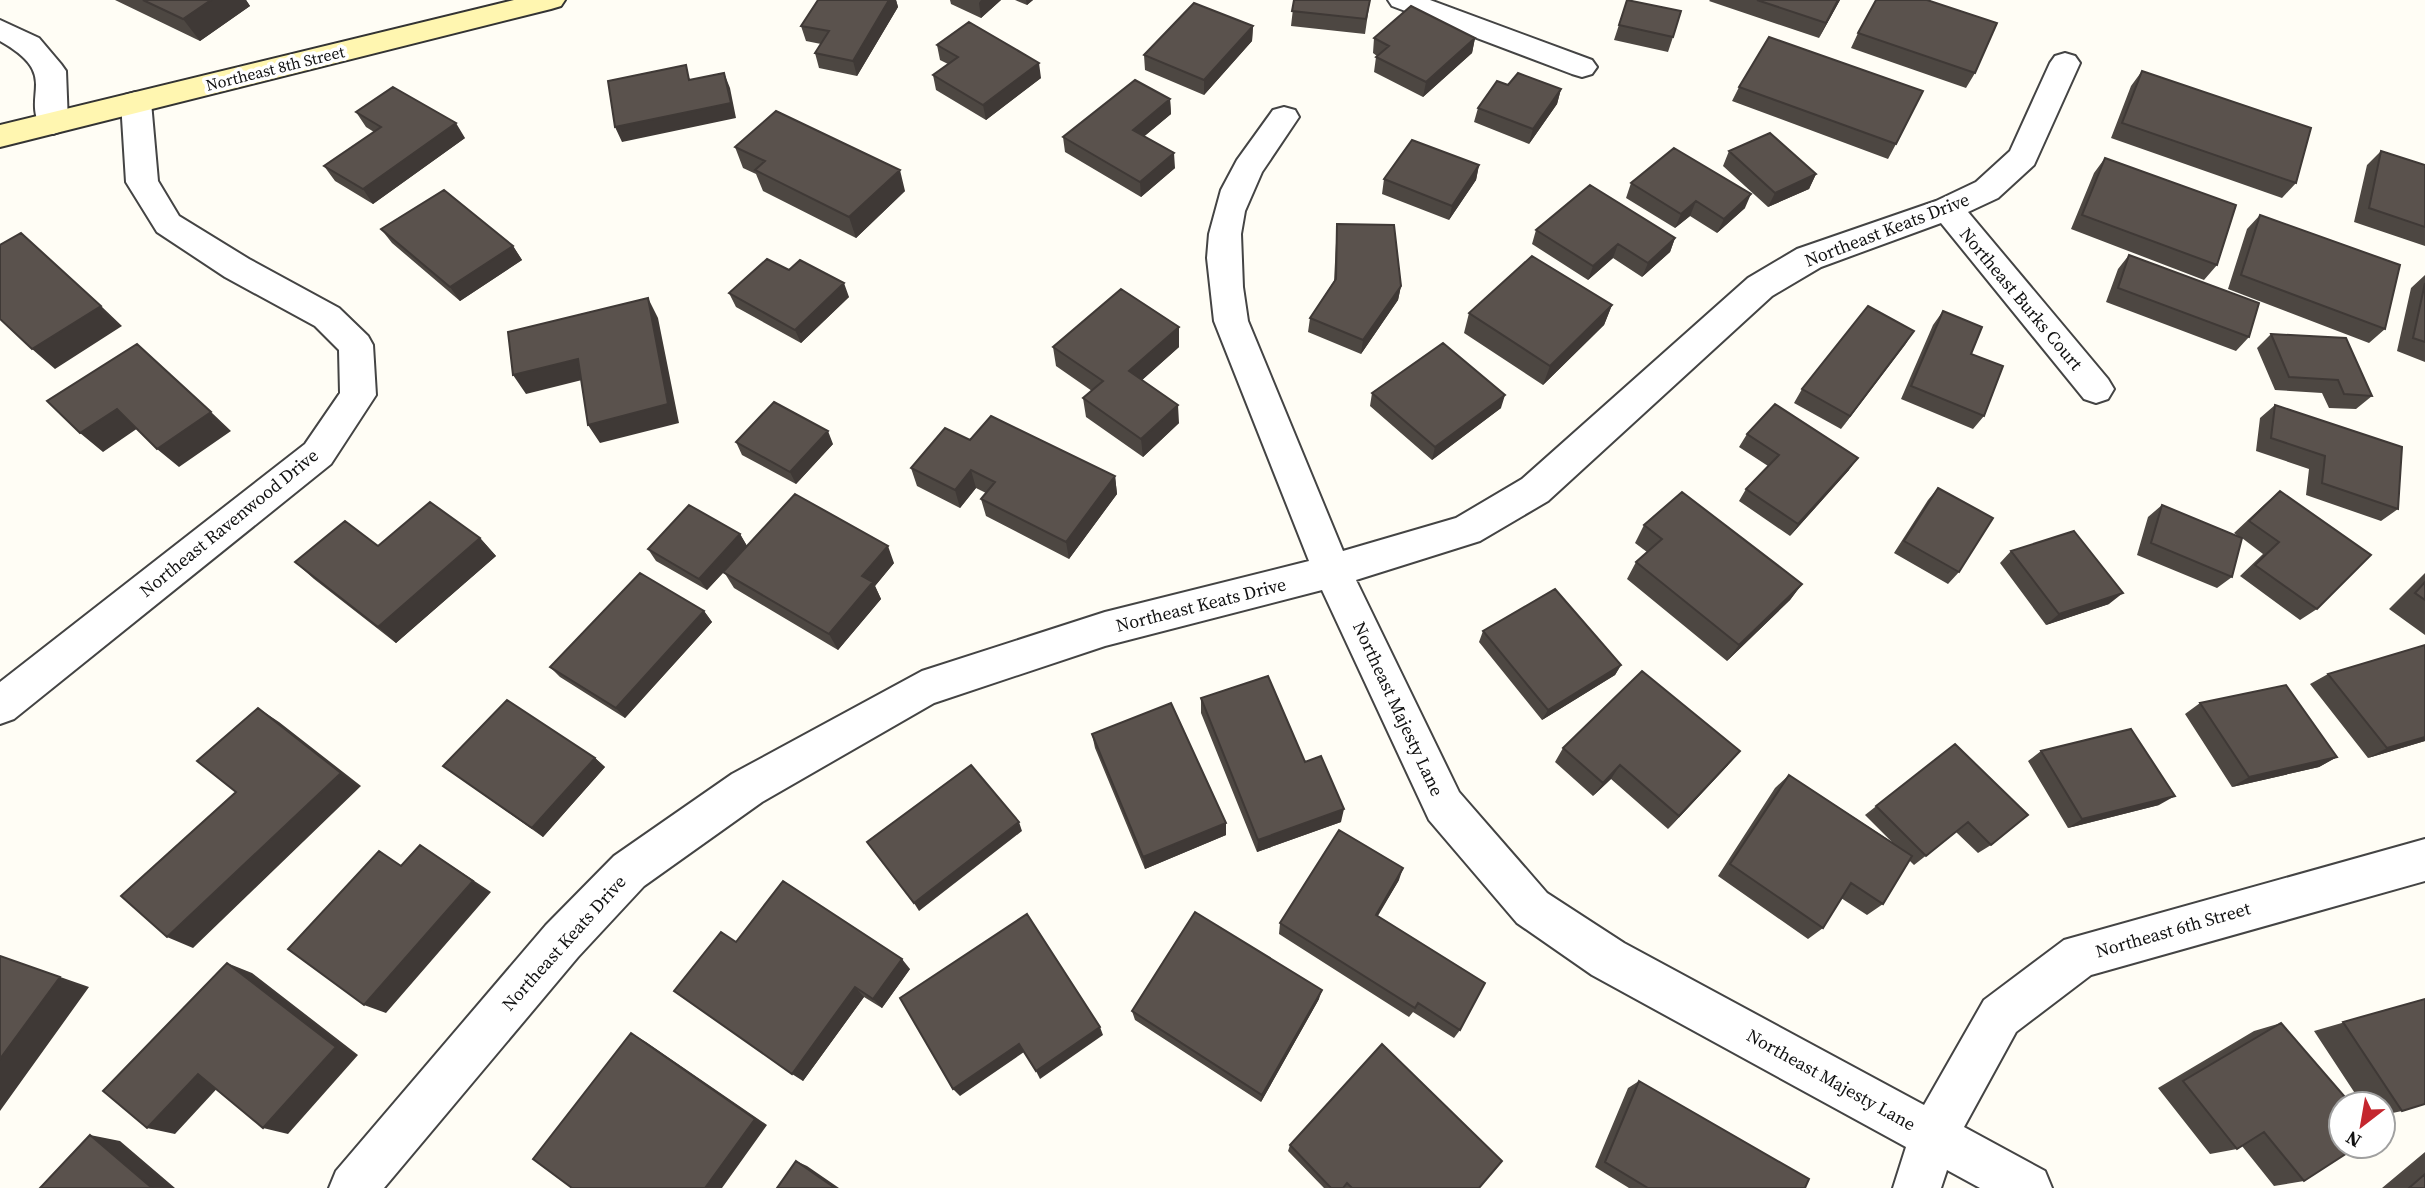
<svg xmlns="http://www.w3.org/2000/svg" width="2425" height="1188" viewBox="0 0 2425 1188" font-family="'Source Serif 4',serif">
	<style>
		.lines { fill: none; stroke-linecap: round; stroke-linejoin: round }
		.street-casing { stroke: #444; stroke-width: 4 }
		.secondary-casing { stroke: #333; stroke-width: 4 }
		.street { fill: #fff; fill-rule: evenodd }
		.secondary { fill: #fff6b0; fill-rule: evenodd }
		.wall { fill: #4d4742 }
		.shaded-wall { fill: #3f3936 }
		.building { fill: #5a524d; stroke: #3f3936; stroke-width: 2 }
		.labels { text-anchor: middle; stroke-width: 7; stroke-linejoin: round; paint-order: stroke }
		.far-street-label { font-size: 16px; fill: #111; stroke: #fff }
		.street-label { font-size: 18px; fill: #111; stroke: #fff }
	</style>
	<rect width="100%" height="100%" fill="#fffdf5"/>
	<g class="lines">
		<defs>
			<path id="street" d="M1388 0H1430L1592 60 1597 67 1592 74 1582 77 1572 74 1392 6Z
				M0 20 39 38 61 64 66 71 68 123 64 130 53 134 42 130C20 93 62 76 0 41Z
				M2065 53 2075 56 2080 63 2034 165 1998 198 1968 212 2108 379 2114 389 2108 399 2096 403 2084 399 1941 223 1821 267 1772 296 1548 501 1480 541 1356 580 1459 792 1547 893 1624 943 1924 1105 1984 1000 2064 940 2425 839V881L2091 975 2016 1032 1964 1127 2045 1171 2052 1188H1980L1947 1170 1941 1188H1893L1906 1147 1592 975 1517 923 1429 820 1322 590 1105 646 934 703 762 802 644 886 578 957 384 1188H329L336 1171 546 925 614 856 732 774 922 671 1105 612 1309 561 1214 321 1207 258 1209 234 1221 190 1237 160 1273 110 1284 107 1295 110 1299 117 1262 172 1245 211 1241 234 1243 287 1248 321 1343 551 1456 518 1522 479 1748 278 1797 249 1936 201 1976 182 2010 151 2050 63 2055 56Z
				M136 92 147 95 151 102 158 181 179 216 249 259 339 308 368 336 373 345 376 395 331 464 14 719 0 724V682L305 444 340 393 339 350 315 326 225 277 157 232 126 182 121 102 125 95Z"/>
			<path id="secondary" d="M514 0H565L561 6 551 9 0 147V125Z"/>
		</defs>
		<use href="#street" class="street-casing"/>
		<use href="#secondary" class="secondary-casing"/>
		<use href="#street" class="street"/>
		<use href="#secondary" class="secondary"/>
	</g>
	<path class="wall" d="M115 0H246L250 6 200 41Z
		M818 0H896L898 7 857 76 819 68 815 53 821 44 806 41 801 26Z
		M950 0H1001L981 18 951 4Z
		M1015 0H1033L1027 5Z
		M1294 0H1370L1365 34 1291 26Z
		M1627 0 1673 37 1668 52 1614 40Z
		M1710 0H1840L1819 38 1709 1Z
		M1253 26 1252 41 1204 95 1145 70 1144 55Z
		M1858 33 1975 73 1966 88 1851 48Z
		M1374 38H1475L1472 53 1423 97 1374 72 1376 57 1377 56 1373 53Z
		M937 45 1041 78 986 120 936 90 933 75 948 64 940 60Z
		M2142 71 2296 183 2282 198 2111 138 2131 86Z
		M1508 85 1561 89 1557 104 1529 144 1474 122 1478 108Z
		M1739 87 1896 144 1888 159 1732 101Z
		M1170 99 1171 114 1144 136 1175 168 1141 197 1065 152 1063 137Z
		M356 112 465 138 373 204 335 181 324 166 374 132 366 127Z
		M735 147 905 191 856 238 763 191 756 174 743 168Z
		M1729 151 1816 174 1809 189 1768 207 1723 166Z
		M2381 151 2425 165V246L2354 222 2367 165Z
		M2105 158 2217 265 2204 280 2071 229 2094 173Z
		M1479 165 1476 180 1449 220 1382 194 1384 179Z
		M1631 183 1745 208 1717 233 1690 216 1675 228 1626 198Z
		M2260 215 2385 329 2369 343 2228 289 2247 229Z
		M1337 224 1401 286 1398 300 1361 354 1308 332 1310 318 1334 281Z
		M381 229 513 246 522 260 460 301 392 243Z
		M1536 230 1675 238 1670 252 1642 277 1613 258 1588 280 1532 244Z
		M2129 255 2249 337 2236 351 2106 302 2118 269Z
		M789 270 849 297 801 343 736 307 729 293Z
		M2425 275V362L2397 351 2411 288Z
		M1612 305 1604 325 1543 385 1464 333 1469 313Z
		M1943 311 1971 354 1984 416 1973 429 1901 399 1933 325Z
		M1914 331 1841 429 1794 403 1802 389Z
		M2271 334 2372 396 2356 409 2329 408 2322 393 2275 390 2257 348Z
		M1053 347H1179L1142 380 1179 423 1143 457 1086 417 1083 398 1092 391 1056 366Z
		M1372 393 1501 408 1432 460 1370 406Z
		M2275 405 2398 509 2381 521 2306 495 2309 469 2256 451 2260 418Z
		M1747 434 1849 470 1790 536 1739 501 1746 489 1768 466 1739 447Z
		M970 440 1115 476 1117 494 1069 559 986 516 981 499 986 493 976 488 960 508 917 486 911 468Z
		M736 442 833 444 796 484 742 455Z
		M1938 488 1959 572 1948 584 1894 553 1928 500Z
		M2280 491 2317 609 2300 620 2240 576 2263 554 2242 538 2232 577 2217 588 2137 555 2148 517 2162 505 2239 537 2234 533 2265 504Z
		M1644 525 1802 584 1790 600 1727 661 1627 579 1636 562 1647 552 1635 543Z
		M740 534 747 546 894 563 875 586 881 599 838 650 734 588 724 572 707 590 656 561 648 549Z
		M480 538 496 556 396 643 314 579 295 562 378 546Z
		M2011 551 2109 604 2046 625 2000 563Z
		M2425 573V635L2389 609Z
		M704 611 712 622 625 718 560 677 550 667Z
		M1483 631 1621 665 1615 675 1542 720 1479 642Z
		M2328 674 2425 741 2368 758 2310 684Z
		M1201 698 1305 762 1341 822 1257 852 1201 713Z
		M2200 703 2337 757 2319 767 2232 787 2185 714Z
		M1092 734 1226 823V835L1145 869 1095 748Z
		M1955 744 1991 845 1978 853 1956 832 1914 865 1909 860 1883 904 1867 915 1841 898 1823 928 1808 939 1718 876 1775 788 1789 775 1892 842 1865 815Z
		M1563 748 1728 765 1668 829 1611 779 1593 796 1555 762Z
		M2041 751 2159 805 2068 828 2028 761Z
		M595 758 605 767 543 837 443 766Z
		M1399 880 1377 916 1460 1030 1454 1038 1413 1012 1409 1017 1279 934 1280 923Z
		M736 942 910 969 882 1008 864 997 803 1081Z
		M1319 999 1261 1102 1135 1020 1132 1011Z
		M2425 999 2402 1111 2383 1115V1104H2362L2314 1031Z
		M2281 1023 2304 1181 2274 1186 2242 1146 2237 1149 2210 1154 2158 1088 2254 1031Z
		M1639 1081 1805 1188H1629L1595 1167 1628 1088Z
		M1290 1145 1479 1188H1324L1288 1151Z
		M2425 1152V1188H2382Z"/>
	<path class="shaded-wall" d="M211 0H246L250 6 200 41 183 19Z
		M889 0H896L898 7 857 76 853 61Z
		M981 0H1001L981 18 979 3Z
		M1026 0H1033L1027 5Z
		M1838 0H1840L1819 38 1826 23Z
		M1253 26 1252 41 1204 95V80Z
		M1475 38 1472 53 1423 97 1426 82Z
		M1039 63 1041 78 986 120 983 105Z
		M724 73 730 88 736 118 622 142 615 127Z
		M1561 89 1557 104 1529 144 1533 129Z
		M1170 99 1171 114 1134 145 1133 130Z
		M456 123 465 138 373 204 363 189Z
		M1174 153 1175 168 1141 197 1140 182Z
		M1479 165 1476 180 1449 220 1452 206Z
		M900 170 905 191 856 238 849 217Z
		M1816 174 1809 189 1768 207 1775 193Z
		M1751 194 1745 208 1717 233 1724 219Z
		M1696 201 1690 216 1675 228 1681 214Z
		M1675 238 1670 252 1642 277 1648 263Z
		M1618 244 1613 258 1588 280 1593 266Z
		M513 246 522 260 460 301 450 287Z
		M844 283 849 297 801 343 795 330Z
		M1401 286 1398 300 1361 354 1363 340Z
		M648 298 658 318 679 423 600 443 588 425Z
		M1612 305 1604 325 1543 385 1550 366Z
		M101 306 122 326 55 369 32 349Z
		M1179 327V347L1131 390 1129 371Z
		M1914 331 1905 345 1841 429 1850 416Z
		M578 359 590 378 526 394 513 375Z
		M1505 395 1501 408 1432 460 1435 447Z
		M1178 405 1179 423 1143 457 1141 439Z
		M117 409 138 428 103 452 80 433Z
		M211 412 231 431 179 467 157 449Z
		M828 431 833 444 796 484 790 472Z
		M1858 458 1849 470 1790 536 1798 524Z
		M971 470 976 488 960 508 955 490Z
		M1115 476 1117 494 1069 559 1066 542Z
		M740 534 747 546 707 590 699 579Z
		M480 538 496 556 396 643 378 627Z
		M888 546 894 563 875 586 881 599 838 650 829 634 862 576Z
		M1802 584 1790 600 1727 661 1739 645Z
		M2123 593 2109 604 2046 625 2059 614Z
		M704 611 712 622 625 718 616 708Z
		M1621 665 1615 675 1542 720 1548 710Z
		M258 708 279 722 361 786 193 948 167 937 341 773Z
		M2425 737V741L2368 758 2387 748Z
		M1740 751 1728 765 1668 829 1679 816Z
		M2337 757 2319 767 2232 787 2249 777Z
		M595 758 605 767 543 837 532 828Z
		M1620 765 1611 779 1593 796 1603 783Z
		M2175 796 2159 805 2068 828 2082 819Z
		M1344 809 1341 822 1257 852 1258 840Z
		M1019 822 1022 831 919 911 914 903Z
		M1226 823V835L1145 869 1143 857Z
		M420 845 491 892 386 1013 364 1005Z
		M1403 868 1399 880 1372 926 1376 915Z
		M0 956 89 987 0 1111Z
		M902 959 910 969 882 1008 873 999Z
		M227 963 252 973 358 1055 288 1134 263 1128Z
		M855 987 864 997 803 1081 792 1074Z
		M1322 990 1319 999 1261 1102 1262 1095Z
		M1100 1027 1103 1035 1040 1079 1036 1071Z
		M631 1033 646 1042 767 1125 722 1188H705Z
		M1019 1044 1024 1052 960 1096 953 1089Z
		M198 1074 224 1081 175 1134 147 1128Z
		M90 1135 120 1141 175 1188H152Z
		M796 1161 807 1166 839 1188H835Z"/>
	<path class="building" d="M143 0H211L183 19Z
		M818 0H889L853 61 815 53 829 31 801 26Z
		M1294 0H1370L1366 19 1292 11Z
		M1627 0 1681 11 1673 37 1619 25Z
		M1757 0H1838L1826 23Z
		M1876 0H1927L1997 23 1975 73 1858 33Z
		M1194 3 1253 26 1204 80 1144 55Z
		M1411 6 1475 38 1426 82 1376 57 1389 46 1374 38Z
		M969 22 1039 63 983 105 933 75 958 57 937 45Z
		M1769 37 1923 91 1896 144 1739 87Z
		M686 65 689 80 724 73 731 103 615 127 608 81Z
		M2142 71 2311 128 2296 183 2122 123Z
		M1518 73 1561 89 1533 129 1478 108 1497 81 1508 85Z
		M1135 80 1170 99 1133 130 1174 153 1140 182 1063 137Z
		M393 87 456 123 363 189 324 166 381 127 356 112Z
		M776 111 900 170 849 217 755 170 765 161 735 147Z
		M1770 133 1816 174 1775 193 1729 151Z
		M1412 140 1479 165 1452 206 1384 179Z
		M1674 148 1751 194 1724 219 1696 201 1681 214 1631 183Z
		M2381 151 2425 165V227L2369 208Z
		M2105 158 2236 205 2217 265 2082 215Z
		M1590 185 1675 238 1648 263 1618 244 1593 266 1536 230Z
		M444 190 513 246 450 287 381 229Z
		M2260 215 2400 265 2385 329 2241 275Z
		M1337 224 1394 225 1401 286 1363 340 1310 318 1336 279Z
		M21 233 101 306 32 349 0 319V245Z
		M2129 255 2259 303 2249 337 2118 288Z
		M1532 256 1612 305 1550 366 1469 313Z
		M767 259 789 270 800 260 844 283 795 330 729 293Z
		M2425 283V342L2413 338Z
		M1121 289 1179 327 1129 371 1178 405 1141 439 1083 398 1103 381 1053 347Z
		M648 298 668 404 588 425 578 359 513 375 508 332Z
		M1868 306 1914 331 1850 416 1802 389Z
		M1943 311 1982 327 1971 354 2003 366 1984 416 1911 386Z
		M2271 334 2346 338 2372 396 2344 394 2338 380 2289 377Z
		M1443 343 1505 395 1435 447 1372 393Z
		M137 344 211 412 157 449 117 409 80 433 47 401Z
		M774 402 828 431 790 472 736 442Z
		M1775 404 1858 458 1798 524 1746 489 1779 455 1747 434Z
		M2275 405 2402 447 2398 509 2322 483 2325 456 2271 438Z
		M991 416 1115 476 1066 542 981 499 995 482 971 470 955 490 911 468 945 428 970 440Z
		M1938 488 1993 518 1959 572 1904 541Z
		M2280 491 2371 555 2317 609 2255 565 2279 542 2249 521Z
		M1682 492 1802 584 1739 645 1636 562 1662 539 1644 525Z
		M795 494 888 546 862 576 873 582 829 634 723 572Z
		M430 502 480 538 378 627 295 562 345 521 378 546Z
		M689 505 740 534 699 579 648 549Z
		M2162 505 2242 538 2232 577 2151 543Z
		M2074 531 2123 593 2059 614 2011 551Z
		M640 573 704 611 616 708 550 667Z
		M2425 582V600L2415 593Z
		M1555 589 1621 665 1548 710 1483 631Z
		M2425 645V737L2387 748 2328 674Z
		M1642 671 1740 751 1679 816 1620 765 1603 783 1563 748Z
		M1268 676 1305 762 1321 756 1344 809 1258 840 1201 698Z
		M2286 685 2337 757 2249 777 2200 703Z
		M507 700 595 758 532 828 443 766Z
		M1171 703 1226 823 1143 857 1092 734Z
		M258 708 341 773 167 937 121 896 236 792 197 761Z
		M2131 729 2175 796 2082 819 2041 751Z
		M1955 744 2028 815 1991 845 1968 822 1926 856 1876 806Z
		M971 765 1019 822 914 903 867 842Z
		M1789 775 1912 856 1883 904 1851 883 1823 928 1730 864Z
		M1339 830 1403 868 1376 915 1485 983 1460 1030 1418 1003 1415 1008 1280 923Z
		M420 845 473 881 364 1005 288 949 379 851 401 866Z
		M783 881 902 959 873 999 855 987 792 1074 674 991 721 932 736 942Z
		M1195 912 1322 990 1262 1095 1132 1011Z
		M1027 914 1100 1027 1036 1071 1019 1044 953 1089 900 998Z
		M0 956 60 977 0 1059Z
		M227 963 336 1047 263 1128 198 1074 147 1128 103 1091Z
		M2425 999V1104L2402 1111 2343 1022Z
		M2281 1023 2351 1104H2341V1146H2358L2304 1181 2264 1132 2237 1149 2183 1081Z
		M631 1033 755 1119 705 1188H572L533 1159Z
		M1382 1044 1502 1161 1479 1188H1352L1347 1183 1343 1188H1331L1290 1145Z
		M1639 1081 1809 1179 1805 1188H1648L1605 1162Z
		M90 1135 152 1188H40Z
		M796 1161 835 1188H777Z
		M2425 1174V1188H2409Z"/>
	<g class="labels">
		<g class="far-street-label">
			<text transform="translate(275 68) rotate(-14)" y="6">Northeast 8th Street</text>
		</g>
		<g class="street-label">
			<text transform="translate(1887 230) rotate(-21)" y="6">Northeast Keats Drive</text>
			<text transform="translate(2021 299) rotate(50)" y="6">Northeast Burks Court</text>
			<text transform="translate(229 523) rotate(-39)" y="6">Northeast Ravenwood Drive</text>
			<text transform="translate(1201 605) rotate(-14)" y="6">Northeast Keats Drive</text>
			<text transform="translate(1398 709) rotate(65)" y="6">Northeast Majesty Lane</text>
			<text transform="translate(2173 930) rotate(-16)" y="6">Northeast 6th Street</text>
			<text transform="translate(564 943) rotate(-48)" y="6">Northeast Keats Drive</text>
			<text transform="translate(1831 1080) rotate(29)" y="6">Northeast Majesty Lane</text>
		</g>
	</g>
	<g transform="translate(2362 1125) rotate(211)"><circle r="33" fill="#ffffff" stroke="#a0a0a0" stroke-width="2"/>
	<path d="M0-5L12 26L0 18L-12 26Z" fill="#c4262e"/>
	<text y="-10" font-size="19" font-weight="bold" text-anchor="middle" fill="#111111">N</text>
	</g>
</svg>
